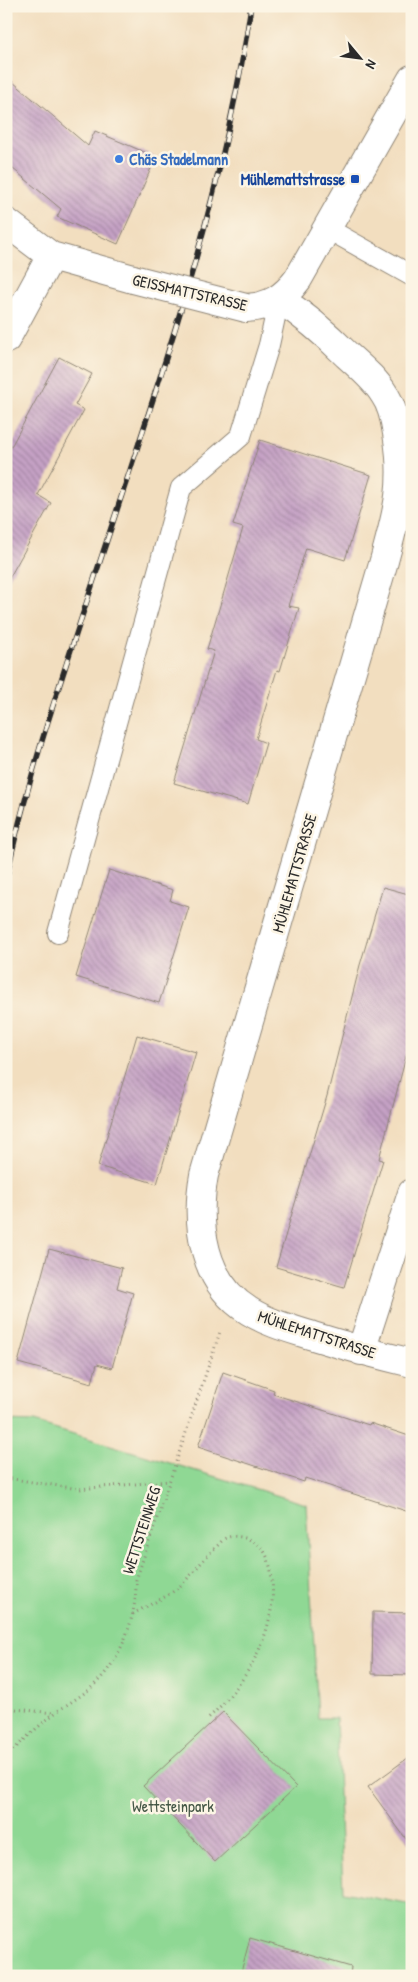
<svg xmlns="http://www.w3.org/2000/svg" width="418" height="1982" viewBox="0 0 418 1982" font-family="'Patrick Hand',sans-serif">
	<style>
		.green { fill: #8fd894; stroke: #5d8260 }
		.building { fill: url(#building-back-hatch) }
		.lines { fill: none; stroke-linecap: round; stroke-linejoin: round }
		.lane-casing { stroke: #8e8475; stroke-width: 22 }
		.street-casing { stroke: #8e8475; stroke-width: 30 }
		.path { stroke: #8e8475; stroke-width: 3; stroke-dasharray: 1 4; stroke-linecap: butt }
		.lane { stroke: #fff; stroke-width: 20 }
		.street { stroke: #fff; stroke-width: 28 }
		.rail-casing { stroke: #2b2b2b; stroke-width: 5.5 }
		.rail { stroke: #fcf5e5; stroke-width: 4; stroke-dasharray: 11; stroke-linecap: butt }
		.street-bridge-casing { stroke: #8e8475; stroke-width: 30; stroke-linecap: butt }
		.street-bridge { stroke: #fff; stroke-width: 28 }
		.shop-dot { fill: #3f7fe0; stroke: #fcf5e5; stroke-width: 2 }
		.transit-dot { fill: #1a4fb4; stroke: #fcf5e5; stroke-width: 2 }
		.labels { text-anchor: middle; stroke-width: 5; stroke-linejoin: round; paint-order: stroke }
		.shop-label { font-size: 16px; font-weight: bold; fill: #366cbe; stroke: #fcf5e5; text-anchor: start }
		.transit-label { font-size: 16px; font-weight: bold; fill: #164399; stroke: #fcf5e5; text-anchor: end }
		.street-label { font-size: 16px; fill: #2b2b2b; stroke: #fcf5e5 }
		.park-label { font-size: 16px; fill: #445645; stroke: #fcf5e5 }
	</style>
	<defs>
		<pattern id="building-back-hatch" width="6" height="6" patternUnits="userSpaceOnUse" patternTransform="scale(1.25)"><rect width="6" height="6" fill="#c5a1c5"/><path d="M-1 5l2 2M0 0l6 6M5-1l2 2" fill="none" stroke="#a083a0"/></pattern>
	</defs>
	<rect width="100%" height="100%" fill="#fcf5e5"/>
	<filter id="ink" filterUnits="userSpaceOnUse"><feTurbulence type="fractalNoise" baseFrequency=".02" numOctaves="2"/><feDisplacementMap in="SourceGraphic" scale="10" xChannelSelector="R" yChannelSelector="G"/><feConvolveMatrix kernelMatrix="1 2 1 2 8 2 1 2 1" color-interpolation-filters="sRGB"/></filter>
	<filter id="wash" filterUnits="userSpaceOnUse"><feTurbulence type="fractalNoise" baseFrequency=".0096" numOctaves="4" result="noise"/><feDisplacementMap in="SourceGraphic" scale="20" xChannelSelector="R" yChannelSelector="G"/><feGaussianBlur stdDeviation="1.12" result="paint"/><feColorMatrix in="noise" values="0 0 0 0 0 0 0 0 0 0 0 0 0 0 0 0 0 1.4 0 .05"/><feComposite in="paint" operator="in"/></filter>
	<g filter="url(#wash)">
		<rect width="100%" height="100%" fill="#f2debf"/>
		<path class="green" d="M6 1421 34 1422 306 1504 318 1718H336L343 1892 412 1905V1976H6Z"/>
		<g id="blocks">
			<path class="building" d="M6 76 88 146 95 131 156 157 118 244 57 217 61 209 6 163Z
				M59 357 92 374 75 405 84 410 38 495 51 503 6 584V456Z
				M260 440 371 475 345 560 306 548 288 606 299 608 280 671 277 670 256 739 266 743 248 804 174 783 214 651 207 649 243 528 233 525Z
				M109 870 173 890 170 901 189 907 159 1003 76 977Z
				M383 887 412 895V1034L379 1159 383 1160 344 1287 276 1267 327 1096 360 965Z
				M137 1035 196 1052 157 1184 98 1166Z
				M49 1249 122 1268 117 1288 133 1293 112 1368 97 1364 92 1383 18 1363Z
				M223 1372 274 1390 273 1394 369 1425 370 1423 412 1437V1513L305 1478 304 1482 198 1447Z
				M373 1612 412 1613V1675L372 1674Z
				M223 1712 296 1787 215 1862 143 1786Z
				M412 1755V1847L368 1787Z
				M250 1938 351 1967 350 1976H240Z"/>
		</g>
	</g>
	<g filter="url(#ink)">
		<use href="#blocks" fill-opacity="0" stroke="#8e8475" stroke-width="1"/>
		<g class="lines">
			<defs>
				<path id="lane" d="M328 229 412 276
					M58 933 181 488 241 436 269 345 279 299"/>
				<path id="street" d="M6 222 51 256 133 279
					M279 299C304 315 326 334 347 355 360 367 375 379 384 394 392 405 395 420 397 433 406 484 397 513 384 561L204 1175C195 1224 203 1283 249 1311 268 1323 291 1329 313 1336 345 1346 378 1355 412 1363
					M246 308C269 307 284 298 298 279L412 79
					M6 339 51 256
					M361 1351 412 1193"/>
			</defs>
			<use href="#lane" class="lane-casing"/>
			<use href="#street" class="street-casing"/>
			<path class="path" d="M6 1478 79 1489 169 1481
				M133 1614C146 1606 168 1597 179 1587 193 1574 203 1559 218 1545 220 1543 223 1539 226 1538 234 1534 248 1538 255 1542 268 1551 270 1564 272 1579 277 1632 246 1685 207 1719
				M6 1708 54 1713
				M6 1757C22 1742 38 1726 55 1713 68 1703 83 1696 95 1684 122 1659 137 1615 136 1580L220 1332"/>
			<use href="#lane" class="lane"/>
			<use href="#street" class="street"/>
			<defs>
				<path id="rail" d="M6 880C26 783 58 689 89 595 152 401 222 209 251 6"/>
			</defs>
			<use href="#rail" class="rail-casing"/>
			<use href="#rail" class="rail"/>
			<defs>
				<path id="street-bridge" d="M133 279 246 308"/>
			</defs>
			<use href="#street-bridge" class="street-bridge-casing"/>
			<use href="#street-bridge" class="street-bridge"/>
		</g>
	</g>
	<circle class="shop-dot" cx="119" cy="159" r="5"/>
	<rect class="transit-dot" x="350" y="174" width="10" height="10" rx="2.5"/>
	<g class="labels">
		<g class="shop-label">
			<text x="129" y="165">Chäs Stadelmann</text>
		</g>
		<g class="transit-label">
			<text x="345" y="185">Mühlemattstrasse</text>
		</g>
		<g class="street-label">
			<text transform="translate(190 292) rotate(13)" y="6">GEISSMATTSTRASSE</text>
			<text transform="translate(294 873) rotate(-74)" y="6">MÜHLEMATTSTRASSE</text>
			<text transform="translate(317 1334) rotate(18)" y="6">MÜHLEMATTSTRASSE</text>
			<text transform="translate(141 1530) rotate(-72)" y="6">WETTSTEINWEG</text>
		</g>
		<g class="park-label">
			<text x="173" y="1812">Wettsteinpark</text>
		</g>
	</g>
	<rect width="418" height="1982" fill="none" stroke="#fcf5e5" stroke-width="25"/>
	<g transform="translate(360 58) rotate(119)" stroke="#fcf5e5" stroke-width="4" paint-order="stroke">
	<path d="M0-4L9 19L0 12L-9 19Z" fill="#2b2b2b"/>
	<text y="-8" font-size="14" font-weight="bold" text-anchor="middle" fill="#2b2b2b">N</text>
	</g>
</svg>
